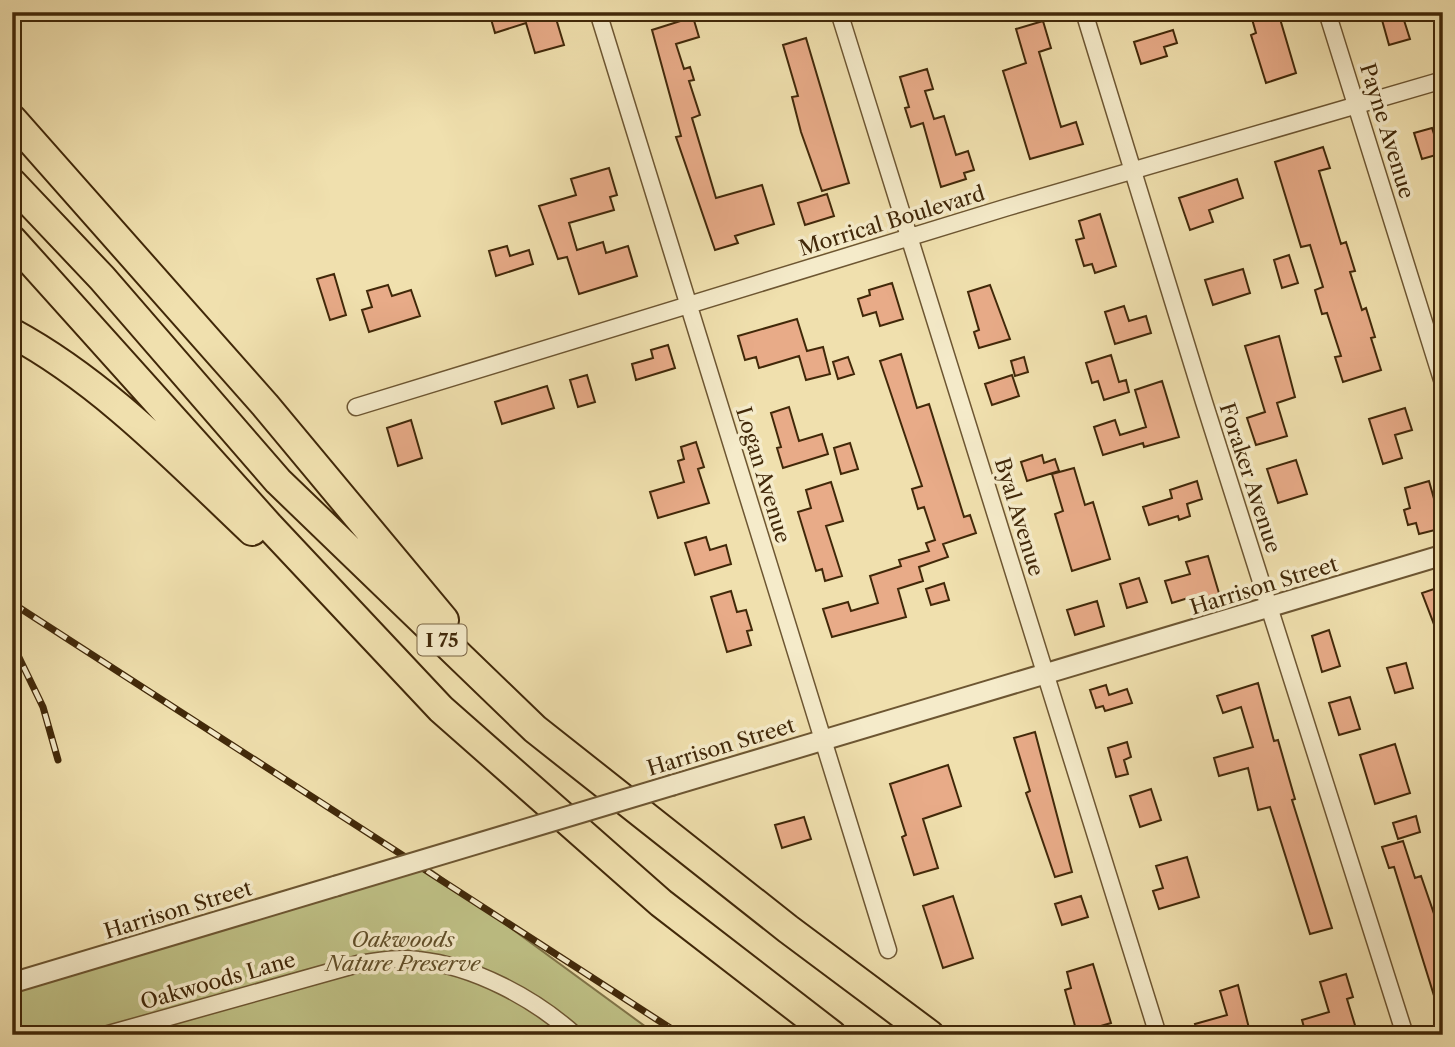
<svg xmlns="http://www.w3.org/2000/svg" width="1455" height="1047" viewBox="0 0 1455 1047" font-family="'Libre Caslon Text',serif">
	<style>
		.green { fill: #bfc186; stroke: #807448; stroke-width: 2 }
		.building { fill: #e8ab88; stroke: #412809; stroke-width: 2 }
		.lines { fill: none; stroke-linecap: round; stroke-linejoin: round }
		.minor-casing { stroke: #6d5632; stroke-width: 19 }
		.tertiary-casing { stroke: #6d5632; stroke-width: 23 }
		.motorway-casing { stroke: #412809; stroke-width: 32 }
		.minor { stroke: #f5ebca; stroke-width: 16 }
		.tertiary { stroke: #f5ebca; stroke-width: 19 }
		.motorway { stroke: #f0e0ae; stroke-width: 28 }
		.rail-casing { stroke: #412809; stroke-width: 7 }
		.rail { stroke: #f5ebca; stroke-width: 4.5; stroke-dasharray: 13; stroke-linecap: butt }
		.tertiary-bridge-casing { stroke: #6d5632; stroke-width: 23; stroke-linecap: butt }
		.tertiary-bridge { stroke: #f5ebca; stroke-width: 19 }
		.labels { text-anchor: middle; stroke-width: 7; stroke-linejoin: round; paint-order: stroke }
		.shield { fill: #f5ebca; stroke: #776243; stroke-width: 2 }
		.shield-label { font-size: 19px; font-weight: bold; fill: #412809 }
		.street-label { font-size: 21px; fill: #412809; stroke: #f5ebca }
		.park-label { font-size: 21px; font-style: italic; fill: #604e28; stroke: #f5ebca }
	</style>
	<rect width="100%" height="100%" fill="#f0e0ae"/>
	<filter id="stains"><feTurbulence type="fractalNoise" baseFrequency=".00286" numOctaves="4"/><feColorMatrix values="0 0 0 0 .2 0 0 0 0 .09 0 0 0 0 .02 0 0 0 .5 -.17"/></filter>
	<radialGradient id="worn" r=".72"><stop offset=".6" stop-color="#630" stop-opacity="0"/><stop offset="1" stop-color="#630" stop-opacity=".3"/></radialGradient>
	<path class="green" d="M419 861 657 1035H12V983Z"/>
	<path class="building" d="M489 12H554L564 45 535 53 526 23 495 33Z
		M1250 12H1278L1296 73 1266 83 1251 35 1256 33Z
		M1402 14 1410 39 1389 45 1382 20Z
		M693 17 699 37 676 44 684 69 690 67 694 80 689 81 700 115 692 118 716 198 762 185 774 224 735 236 738 243 715 250 676 137 681 136 652 30Z
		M1043 21 1051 48 1039 52 1061 127 1076 122 1083 144 1030 159 1003 71 1026 63 1016 29Z
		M1173 30 1177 43 1164 47 1167 56 1141 64 1134 42Z
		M806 38 849 183 822 191 801 132 792 97 798 96 783 45Z
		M927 69 933 89 925 91 934 119 944 116 956 155 968 151 974 170 964 173 966 179 941 187 923 123 911 127 905 108 909 107 900 77Z
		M1432 128 1434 134 1443 131V153L1422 159 1414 133Z
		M1323 147 1330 168 1319 171 1341 244 1346 242 1355 271 1350 272 1362 310 1366 308 1375 337 1371 338 1381 370 1343 382 1335 357 1341 356 1327 313 1322 314 1315 290 1323 287 1310 245 1301 247 1275 162Z
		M609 168 617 195 610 197 614 210 569 223 577 250 603 242 606 253 628 246 637 276 579 294 567 257 558 259 539 206 576 195 571 179Z
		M1237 179 1243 198 1209 210 1213 222 1190 230 1179 198Z
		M827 194 834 216 805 225 798 203Z
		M1100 214 1116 266 1095 273 1092 264 1084 266 1076 240 1084 238 1079 221Z
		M507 246 510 256 529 250 533 264 496 276 489 251Z
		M1289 255 1298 283 1282 288 1274 260Z
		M1243 269 1250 293 1213 305 1205 280Z
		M334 274 346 315 330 320 317 279Z
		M892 283 903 319 880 326 876 312 863 316 858 299 870 295 869 290Z
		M388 285 392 296 411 290 420 316 369 332 362 310 372 307 367 291Z
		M990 285 1010 339 979 348 974 332 979 330 968 292Z
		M1124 306 1129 321 1146 316 1151 333 1115 344 1105 312Z
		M797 319 807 351 823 347 830 374 806 380 799 356 759 368 756 357 745 360 738 336Z
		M1279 336 1295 397 1277 403 1287 436 1256 445 1247 418 1265 412 1245 346Z
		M668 345 675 368 636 380 632 364 653 358 651 350Z
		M901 354 917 408 929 404 964 517 970 515 976 533 943 544 948 557 919 567 923 581 898 589 906 617 832 637 823 609 848 602 851 611 878 603 870 576 901 566 899 560 929 551 926 543 935 540 924 507 918 509 912 489 922 486 880 361Z
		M1111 355 1119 382 1126 380 1129 392 1104 400 1098 381 1092 383 1086 363Z
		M848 357 854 374 838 379 833 362Z
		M1024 357 1028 372 1015 376 1011 361Z
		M587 375 595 402 578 407 570 380Z
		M1012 375 1019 396 992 405 985 384Z
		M1162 381 1179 437 1144 447 1143 443 1103 455 1094 427 1115 420 1120 435 1146 427 1135 390Z
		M547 386 554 408 502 424 495 402Z
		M789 407 799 441 822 434 828 454 783 468 777 448 781 447 771 413Z
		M1405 408 1412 430 1395 435 1402 458 1383 464 1369 419Z
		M411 420 422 458 398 466 387 428Z
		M696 442 704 467 698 469 709 503 658 518 650 492 684 482 678 461 684 459 681 447Z
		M850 443 858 469 841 474 834 448Z
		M1042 455 1044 463 1055 459 1059 471 1027 481 1021 462Z
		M1296 460 1307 494 1278 503 1267 469Z
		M1074 468 1085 505 1093 502 1110 559 1072 571 1055 514 1063 511 1052 474Z
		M1197 481 1202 499 1187 504 1190 516 1179 520 1178 516 1149 525 1143 507 1172 498 1170 490Z
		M1429 481 1438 513 1443 512V528L1419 534 1416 523 1408 525 1404 510 1410 508 1405 488Z
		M831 482 843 521 826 526 842 576 825 581 822 569 816 571 798 512 811 508 806 490Z
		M706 537 710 550 726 545 731 564 695 575 685 543Z
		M1208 556 1221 600 1201 606 1198 595 1172 603 1165 581 1190 574 1186 562Z
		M1139 578 1147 602 1127 608 1120 584Z
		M944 583 949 600 931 605 926 589Z
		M1443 586V640H1440L1422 593Z
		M731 591 737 612 746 610 752 630 747 631 751 645 727 652 711 597Z
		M1097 601 1104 626 1075 635 1067 610Z
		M1329 630 1340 666 1322 672 1312 636Z
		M1406 663 1413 688 1395 693 1387 668Z
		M1258 683 1274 741 1278 740 1295 799 1292 800 1332 928 1310 934 1270 807 1258 810 1248 768 1219 776 1214 758 1253 747 1241 707 1223 713 1217 696Z
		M1106 685 1109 695 1127 689 1132 703 1105 711 1103 706 1096 708 1090 690Z
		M1350 697 1360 729 1339 735 1329 703Z
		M1035 732 1072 872 1055 877 1026 793 1030 791 1014 738Z
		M1127 742 1131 757 1124 760 1128 774 1116 777 1108 748Z
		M1395 744 1410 793 1375 804 1360 755Z
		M948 765 961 806 923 819 938 868 914 875 902 837 906 835 890 784Z
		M1151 789 1161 820 1140 827 1130 796Z
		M1416 816 1420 832 1398 839 1393 823Z
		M804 817 811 839 782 848 775 825Z
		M1403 841 1415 878 1421 876 1443 940V1014L1440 1015 1394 867 1389 868 1382 847Z
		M1187 857 1199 897 1159 909 1153 891 1163 888 1156 866Z
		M953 896 973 958 943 968 923 906Z
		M1081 896 1088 917 1062 925 1055 904Z
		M1093 964 1111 1023 1077 1033 1065 990 1071 988 1067 972Z
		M1346 974 1353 997 1347 999 1358 1035H1306L1302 1020 1329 1012 1320 982Z
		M1238 985 1250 1032 1239 1035H1199L1195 1024 1227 1015 1220 991Z"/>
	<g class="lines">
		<defs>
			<path id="minor" d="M598 12 888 950
				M839 12 1158 1035
				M1084 12 1204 402 1405 1035
				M1327 12 1443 383
				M356 407 1008 207 1443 80
				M105 1035 358 964C378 961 398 957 418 960 474 966 534 998 575 1035"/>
			<path id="tertiary" d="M673 785 1443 555
				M12 983 336 886"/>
			<path id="motorway" d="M12 119 265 405 444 620
				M12 183 102 278 278 481 535 729 788 929 930 1035
				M12 240 269 526 441 709 661 903 832 1035
				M12 333C103 382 178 461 252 531"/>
		</defs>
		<use href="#minor" class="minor-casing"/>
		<use href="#tertiary" class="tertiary-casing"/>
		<use href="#motorway" class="motorway-casing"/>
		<use href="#minor" class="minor"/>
		<use href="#tertiary" class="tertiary"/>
		<use href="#motorway" class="motorway"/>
		<defs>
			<path id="rail" d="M12 603 681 1035
				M12 643 43 707 58 760"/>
		</defs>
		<use href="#rail" class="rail-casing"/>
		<use href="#rail" class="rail"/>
		<defs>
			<path id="tertiary-bridge" d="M336 886 673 785"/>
		</defs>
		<use href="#tertiary-bridge" class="tertiary-bridge-casing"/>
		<use href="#tertiary-bridge" class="tertiary-bridge"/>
	</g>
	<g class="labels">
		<rect class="shield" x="417.5" y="624.5" width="49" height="31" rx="5"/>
		<g class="shield-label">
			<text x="442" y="647">I 75</text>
		</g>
		<g class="street-label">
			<text transform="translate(1387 131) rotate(73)" y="7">Payne Avenue</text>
			<text transform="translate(892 221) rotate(-17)" y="7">Morrical Boulevard</text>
			<text transform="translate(763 475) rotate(73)" y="7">Logan Avenue</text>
			<text transform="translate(1250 478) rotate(72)" y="7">Foraker Avenue</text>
			<text transform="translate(1019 517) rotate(73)" y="7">Byal Avenue</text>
			<text transform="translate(1264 586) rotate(-17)" y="7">Harrison Street</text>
			<text transform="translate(721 747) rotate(-17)" y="7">Harrison Street</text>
			<text transform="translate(178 910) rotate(-17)" y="7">Harrison Street</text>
			<text transform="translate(218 981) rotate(-16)" y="7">Oakwoods Lane</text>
		</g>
		<g class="park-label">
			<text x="403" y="947">Oakwoods<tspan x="403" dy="24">Nature Preserve</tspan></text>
		</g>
	</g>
	<rect width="1455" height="1047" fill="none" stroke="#f0e0ae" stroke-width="42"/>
	<rect x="14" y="14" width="1427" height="1019" fill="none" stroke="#412809" stroke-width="3.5"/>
	<rect x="21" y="21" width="1413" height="1005" fill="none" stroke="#412809" stroke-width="2"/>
	<rect width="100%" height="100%" filter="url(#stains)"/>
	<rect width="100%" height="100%" fill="url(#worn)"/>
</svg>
